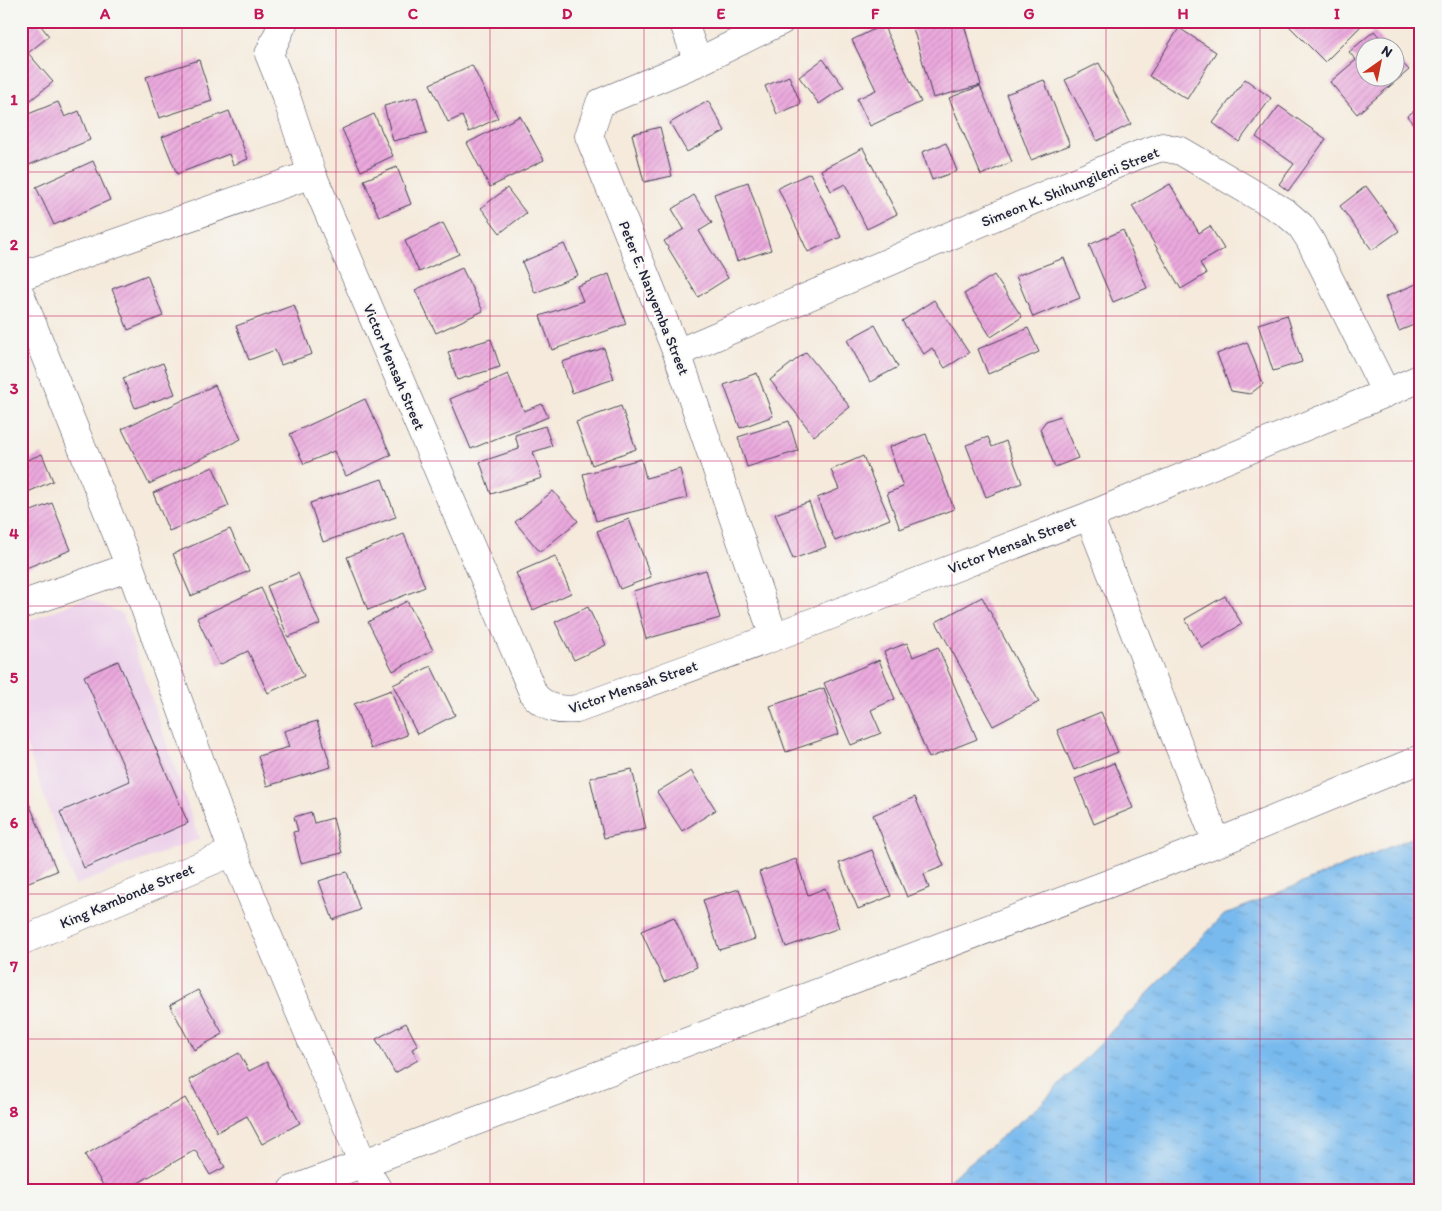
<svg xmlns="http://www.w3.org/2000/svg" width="1442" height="1211" viewBox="0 0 1442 1211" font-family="Itim,sans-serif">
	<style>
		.built { fill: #ecd1ea }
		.water { fill: url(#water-ripples); stroke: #4d6e94 }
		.building { fill: url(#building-hatch) }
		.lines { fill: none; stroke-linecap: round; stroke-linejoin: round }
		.minor-casing { stroke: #424053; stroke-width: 29 }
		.minor { stroke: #fff; stroke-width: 28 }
		.grid { fill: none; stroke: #c2185b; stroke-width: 1; stroke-opacity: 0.55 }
		.labels { text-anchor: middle; stroke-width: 4; stroke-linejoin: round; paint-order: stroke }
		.street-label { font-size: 15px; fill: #22223b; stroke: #f6f6f2 }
		.neatline { fill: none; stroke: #c2185b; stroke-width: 2 }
		.grid-label { font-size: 16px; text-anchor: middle; font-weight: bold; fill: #c2185b }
	</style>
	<defs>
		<pattern id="water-ripples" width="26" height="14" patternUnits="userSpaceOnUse" patternTransform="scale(1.25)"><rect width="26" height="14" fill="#78baee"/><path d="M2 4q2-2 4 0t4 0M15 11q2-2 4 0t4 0" fill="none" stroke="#6297c2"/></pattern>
		<pattern id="building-hatch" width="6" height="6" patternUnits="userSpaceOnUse" patternTransform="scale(1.25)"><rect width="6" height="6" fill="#eba9dd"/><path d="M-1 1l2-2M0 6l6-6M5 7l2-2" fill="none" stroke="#c991bf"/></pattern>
	</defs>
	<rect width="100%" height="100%" fill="#f6f6f2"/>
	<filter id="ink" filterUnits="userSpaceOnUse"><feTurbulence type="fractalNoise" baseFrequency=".02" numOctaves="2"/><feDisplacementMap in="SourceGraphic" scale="10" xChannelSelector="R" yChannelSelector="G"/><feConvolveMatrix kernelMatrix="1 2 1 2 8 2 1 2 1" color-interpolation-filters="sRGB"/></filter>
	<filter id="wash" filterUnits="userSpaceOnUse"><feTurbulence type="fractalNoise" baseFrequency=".0096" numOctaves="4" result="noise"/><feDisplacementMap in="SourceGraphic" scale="20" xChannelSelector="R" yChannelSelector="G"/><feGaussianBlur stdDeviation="1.12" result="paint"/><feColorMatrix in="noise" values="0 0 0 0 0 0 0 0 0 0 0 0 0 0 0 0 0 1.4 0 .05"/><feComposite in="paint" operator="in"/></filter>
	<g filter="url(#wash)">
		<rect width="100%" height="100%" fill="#f5eadb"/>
		<path class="built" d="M86 598 123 614 199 839 75 885 21 729V624Z"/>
		<path class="water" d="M1421 834V1190H937L1040 1105 1224 915Z"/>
		<g id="blocks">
			<path class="building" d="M21 21H37L49 36 28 53 53 82 21 108Z
				M911 21H963L981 85 933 98Z
				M1294 21H1320L1322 24 1324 21H1366L1325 62 1289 26Z
				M883 25 921 102 870 126 857 99 876 90 852 40Z
				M1179 28 1216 52 1187 99 1149 76Z
				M1374 31 1389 48H1364V78H1394V54L1409 70 1357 114 1330 82 1356 60 1349 52Z
				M823 59 844 87 819 104 799 77Z
				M199 60 212 101 159 118 146 77Z
				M1099 63 1131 124 1097 141 1065 80Z
				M472 65 498 118 469 132 462 116 448 122 430 84Z
				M789 76 801 104 777 114 765 86Z
				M1245 79 1271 98 1239 142 1213 123Z
				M1044 80 1070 145 1031 160 1006 94Z
				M980 86 1012 162 981 175 949 98Z
				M417 97 427 133 393 141 384 106Z
				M708 101 725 131 687 152 670 123Z
				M58 102 65 117 79 111 90 140 24 167 21 161V117Z
				M1279 106 1326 139 1288 191 1279 184 1294 164 1256 137Z
				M1421 106V134L1407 116Z
				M229 111 248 159 233 165 229 154 177 174 162 137Z
				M374 114 393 156 361 171 342 129Z
				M520 116 544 160 490 187 467 143Z
				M660 127 672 176 644 182 632 134Z
				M946 143 957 171 932 180 922 152Z
				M863 148 897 214 867 229 845 184 831 191 821 170Z
				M93 161 110 200 54 225 36 187Z
				M397 167 411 204 379 217 364 180Z
				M810 173 841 237 808 252 778 188Z
				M748 182 771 250 737 261 714 194Z
				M1170 184 1199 233 1210 226 1224 249 1200 263 1206 274 1181 289 1132 206Z
				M1366 186 1399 231 1372 250 1340 206Z
				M507 188 526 213 500 233 481 208Z
				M694 195 712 223 699 231 728 278 698 297 664 241 684 229 672 209Z
				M443 223 459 254 419 272 405 241Z
				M1123 230 1147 288 1113 302 1089 245Z
				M564 244 578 275 535 293 522 262Z
				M1064 258 1080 298 1033 317 1016 276Z
				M462 268 483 311 436 333 415 290Z
				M609 274 626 324 552 350 540 316 583 301 577 286Z
				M147 275 163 316 128 330 112 289Z
				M994 275 1022 317 991 337 964 294Z
				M1421 282V322L1399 331 1385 297Z
				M934 300 969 353 945 368 932 348 924 354 902 321Z
				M294 305 312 354 281 365 275 350 249 360 236 326Z
				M1287 315 1302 362 1273 371 1258 324Z
				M875 325 898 367 870 382 847 340Z
				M1028 328 1039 352 988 374 978 349Z
				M491 339 500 367 457 380 448 352Z
				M1247 342 1263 384 1250 394 1231 391 1217 354Z
				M604 348 614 379 572 393 562 362Z
				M806 352 850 407 814 436 770 380Z
				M163 363 175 394 135 408 123 378Z
				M757 373 773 416 740 428 724 385Z
				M508 374 524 411 542 404 548 417 471 449 450 399Z
				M215 385 241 439 149 484 122 429Z
				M365 399 391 455 346 476 334 451 304 464 290 434Z
				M621 406 636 449 592 465 576 422Z
				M1060 416 1078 458 1055 467 1040 429 1046 421Z
				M789 421 798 451 747 467 738 437Z
				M545 426 552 446 533 452 542 478 491 494 480 462 519 449 515 435Z
				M926 434 954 509 900 529 887 493 903 487 889 447Z
				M988 437 992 447 1006 441 1022 483 986 497 966 445Z
				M21 446 27 460 42 454 53 481 21 495Z
				M863 456 890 519 835 541 817 498 839 489 831 470Z
				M641 459 646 478 680 469 687 498 596 521 583 474Z
				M213 467 229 506 169 531 153 493Z
				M382 479 396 517 323 542 310 503Z
				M553 491 578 521 540 552 515 522Z
				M809 502 826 547 793 559 775 514Z
				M52 503 71 550 21 570V515Z
				M629 519 651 577 620 589 597 531Z
				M230 529 249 571 191 596 173 554Z
				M404 534 425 587 368 610 347 557Z
				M555 556 571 593 533 610 516 573Z
				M706 570 720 618 646 639 633 591Z
				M298 573 320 624 288 637 267 586Z
				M261 588 304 676 268 693 248 651 219 665 197 618Z
				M1225 596 1242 624 1202 648 1185 619Z
				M982 597 1039 702 993 726 936 622Z
				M407 601 433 650 393 671 368 622Z
				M588 607 606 645 574 660 555 622Z
				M907 643 913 657 938 647 977 739 929 758 884 652Z
				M879 660 895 699 871 710 881 733 851 745 824 683Z
				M118 661 188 823 84 868 60 812 130 781 84 676Z
				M431 666 455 715 417 734 393 685Z
				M824 688 839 734 786 752 770 706Z
				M391 690 407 735 371 749 354 704Z
				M1101 712 1118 752 1074 770 1057 730Z
				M317 721 331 767 267 786 258 756 289 747 284 731Z
				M1114 763 1133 808 1094 824 1075 779Z
				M632 769 646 829 604 838 590 778Z
				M691 771 716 810 682 831 657 792Z
				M21 784 57 871 21 885Z
				M915 797 944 866 924 874 929 888 907 897 873 815Z
				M311 812 314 823 333 818 342 853 301 863 293 832 298 831 294 817Z
				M872 850 891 896 858 909 839 863Z
				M796 859 808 895 825 888 839 928 786 947 759 872Z
				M347 872 360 910 333 920 319 881Z
				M739 889 755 939 719 950 703 900Z
				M674 917 697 967 664 982 641 931Z
				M198 990 223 1034 194 1050 170 1005Z
				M406 1023 418 1046 412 1049 418 1060 395 1073 376 1039Z
				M239 1053 249 1071 267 1062 300 1123 262 1144 247 1116 217 1132 189 1080Z
				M185 1098 225 1167 210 1175 195 1150 126 1190H106L85 1155Z"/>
		</g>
	</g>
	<g filter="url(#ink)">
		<use href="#blocks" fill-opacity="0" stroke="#424053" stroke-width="1"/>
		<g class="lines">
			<defs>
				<path id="minor" d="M284 21 269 54 287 99 312 174 534 695C547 709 559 711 577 709L774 637 1089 516 1386 393
					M683 21 698 62 600 103 589 136 677 353 774 637
					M698 62 781 21
					M21 276 312 174
					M21 296 130 567 233 852 363 1164 378 1190
					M677 353 1138 155 1162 147 1181 151 1286 213 1301 226 1310 240 1386 393 1421 378
					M1089 516 1217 843
					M21 605 130 567
					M21 941 233 852
					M292 1190 1217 843 1421 759"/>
			</defs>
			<use href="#minor" class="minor-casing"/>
			<use href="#minor" class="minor"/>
		</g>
	</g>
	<path class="grid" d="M182 21V1190M336 21V1190M490 21V1190M644 21V1190M798 21V1190M952 21V1190M1106 21V1190M1260 21V1190M21 172H1421M21 316H1421M21 461H1421M21 606H1421M21 750H1421M21 894H1421M21 1039H1421"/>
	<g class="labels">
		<g class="street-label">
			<text transform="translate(1070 187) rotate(-22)" y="5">Simeon K. Shihungileni Street</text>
			<text transform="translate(654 298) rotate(68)" y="5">Peter E. Nanyemba Street</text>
			<text transform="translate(394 367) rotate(67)" y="5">Victor Mensah Street</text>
			<text transform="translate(1012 545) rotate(-21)" y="5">Victor Mensah Street</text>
			<text transform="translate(633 687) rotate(-19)" y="5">Victor Mensah Street</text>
			<text transform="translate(127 896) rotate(-23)" y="5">King Kambonde Street</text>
		</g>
	</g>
	<rect width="1442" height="1211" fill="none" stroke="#f6f6f2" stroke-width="55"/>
	<g transform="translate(1380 62) rotate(33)"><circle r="24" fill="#f6f6f2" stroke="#a1a1a9"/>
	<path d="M0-4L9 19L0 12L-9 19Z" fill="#c8321e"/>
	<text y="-8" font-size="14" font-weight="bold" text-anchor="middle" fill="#22223b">N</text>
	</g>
	<rect x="28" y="28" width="1386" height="1156" class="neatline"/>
	<g class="grid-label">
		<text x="105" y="19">A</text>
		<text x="259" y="19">B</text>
		<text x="413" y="19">C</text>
		<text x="567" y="19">D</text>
		<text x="721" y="19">E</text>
		<text x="875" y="19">F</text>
		<text x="1029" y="19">G</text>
		<text x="1183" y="19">H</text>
		<text x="1337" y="19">I</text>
		<text x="14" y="105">1</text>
		<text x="14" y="250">2</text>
		<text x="14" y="394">3</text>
		<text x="14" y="539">4</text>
		<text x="14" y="683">5</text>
		<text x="14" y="828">6</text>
		<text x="14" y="972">7</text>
		<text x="14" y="1117">8</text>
	</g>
</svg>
